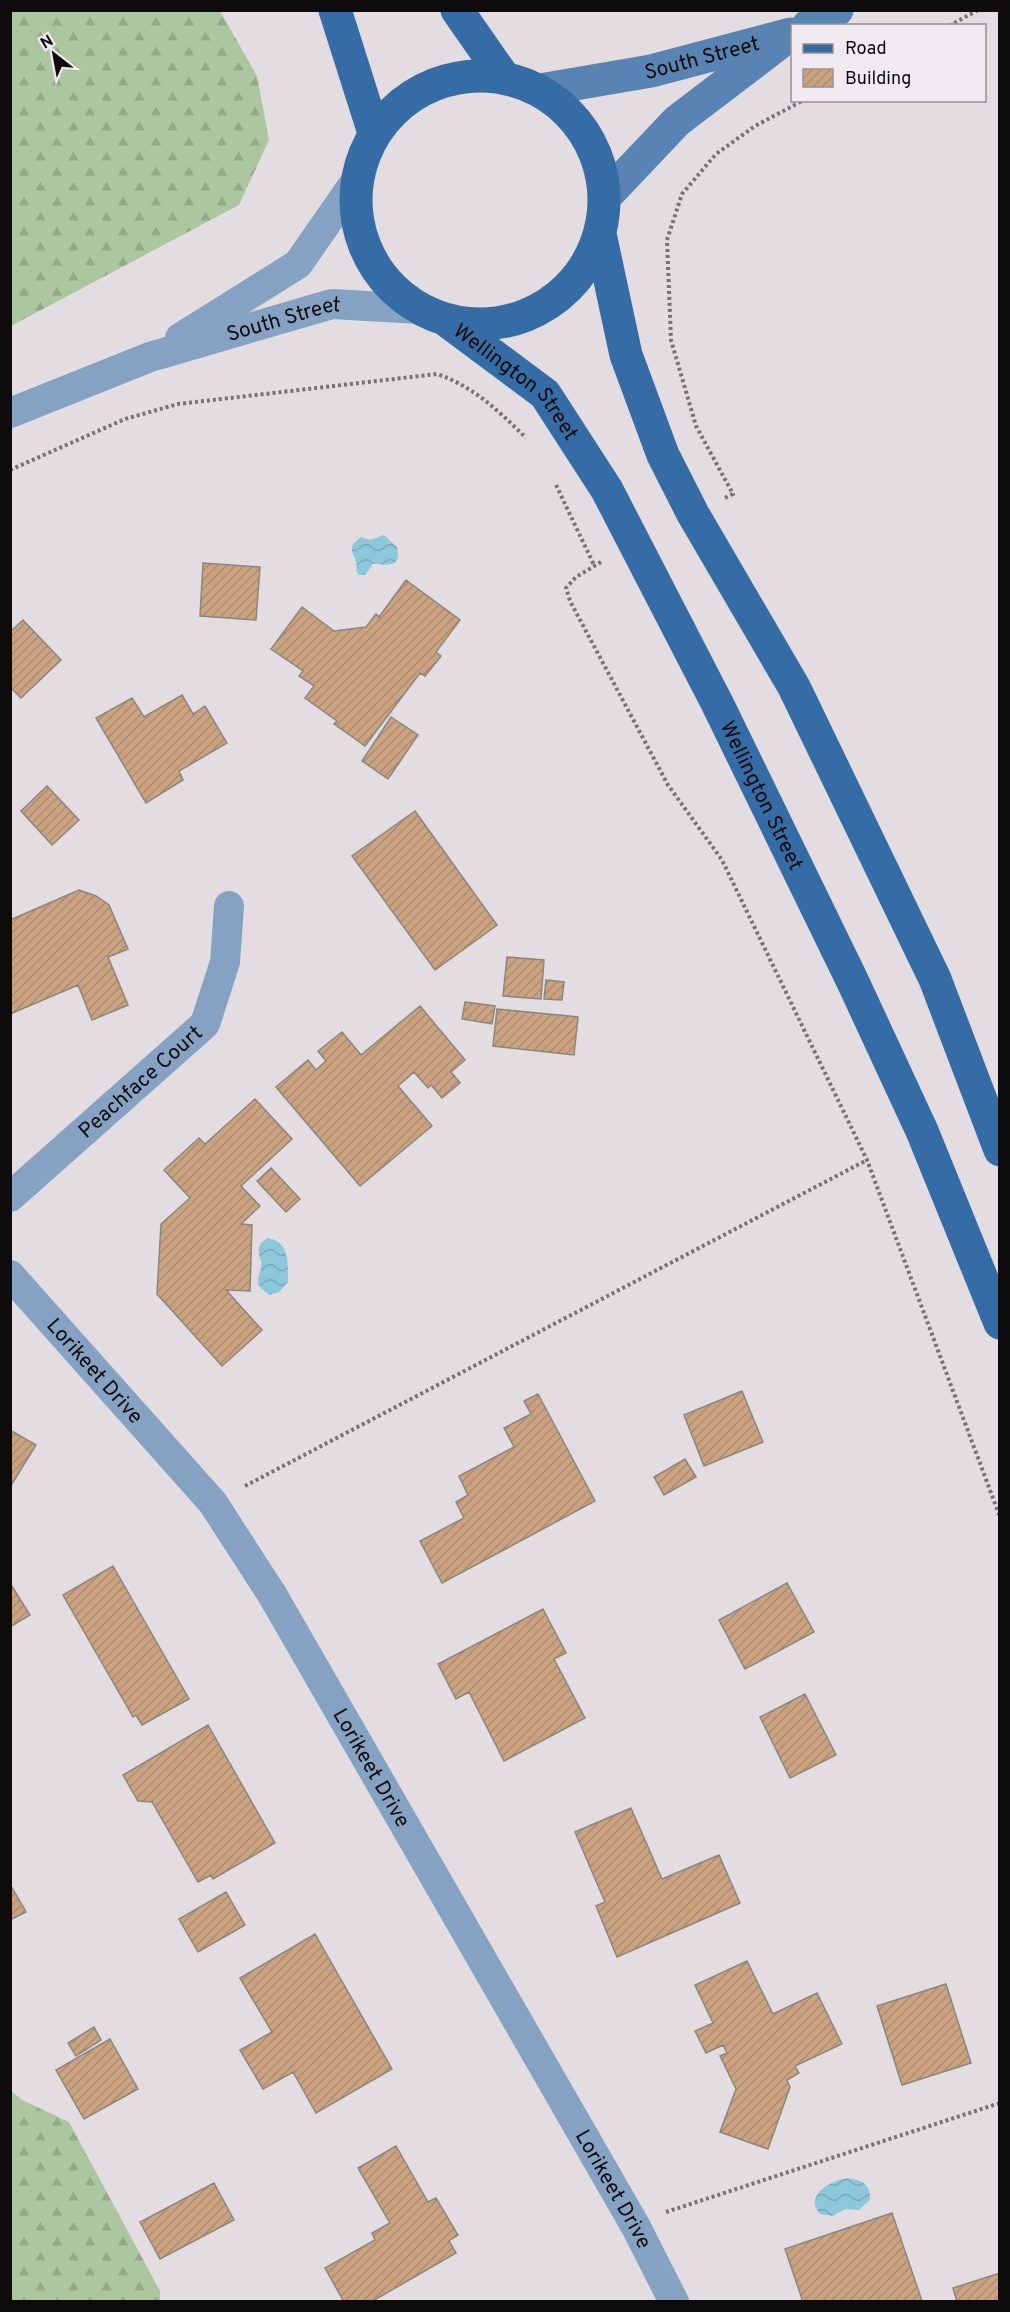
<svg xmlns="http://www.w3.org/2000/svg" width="1010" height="2312" viewBox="0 0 1010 2312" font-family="Overpass,sans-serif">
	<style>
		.forest { fill: url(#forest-firs) }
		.water { fill: url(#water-waves) }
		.building { fill: url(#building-hatch); stroke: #8b8580; stroke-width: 1.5 }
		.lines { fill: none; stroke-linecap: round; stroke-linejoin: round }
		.path { stroke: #767275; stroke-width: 4; stroke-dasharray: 3 3; stroke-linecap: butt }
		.street { stroke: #85a2c2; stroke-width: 30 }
		.secondary { stroke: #5883b2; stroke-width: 33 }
		.primary { stroke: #366ca5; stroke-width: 33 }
		.labels { text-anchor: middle; stroke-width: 5; stroke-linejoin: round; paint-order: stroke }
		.street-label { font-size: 21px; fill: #0e0b0d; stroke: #f0eaf0 }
	</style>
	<defs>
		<pattern id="forest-firs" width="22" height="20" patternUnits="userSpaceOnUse" patternTransform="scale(1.5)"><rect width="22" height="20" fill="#acc79f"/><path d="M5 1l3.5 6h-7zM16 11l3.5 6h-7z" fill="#93aa88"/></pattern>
		<pattern id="water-waves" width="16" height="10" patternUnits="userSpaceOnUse" patternTransform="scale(1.5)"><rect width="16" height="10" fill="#8cc8da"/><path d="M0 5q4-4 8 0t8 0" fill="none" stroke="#78aaba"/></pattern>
		<pattern id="building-hatch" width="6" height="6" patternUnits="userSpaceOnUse" patternTransform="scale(1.5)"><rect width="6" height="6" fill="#cba381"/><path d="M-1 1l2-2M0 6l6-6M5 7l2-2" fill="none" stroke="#ad8b6e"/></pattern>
	</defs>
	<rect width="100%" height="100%" fill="#e3dde2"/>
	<path class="forest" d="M11 10 220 11 257 76 269 140 239 205 11 326Z
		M10 2090 22 2100 69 2122 160 2291V2301H11Z"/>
	<path class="water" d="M384 535 397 547C402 570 387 564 373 564L365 575H359C354 569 358 568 356 562 354 554 350 553 353 544L361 537 370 540Z
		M268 1238C290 1242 288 1263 288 1282L279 1292 270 1295C247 1281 264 1275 261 1262 258 1251 256 1245 268 1238Z
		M848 2178C862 2180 871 2185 870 2200L859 2210 845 2209 832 2216 820 2214C803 2196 831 2180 848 2178Z"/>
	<path class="building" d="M203 563 260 567 256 620 200 616Z
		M406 580 460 620 436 652 441 656 425 676 420 673 365 746 334 724 337 721 305 698 314 686 299 676 303 671 271 649 302 607 334 631 366 627 376 614 379 617Z
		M23 620 61 660 21 698 10 687V632Z
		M182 695 193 714 205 706 227 743 179 771 183 780 146 803 96 718 132 698 144 717Z
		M391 717 418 735 388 779 362 761Z
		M47 786 79 820 52 845 21 811Z
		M415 811 497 925 435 970 352 856Z
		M79 890 96 896 109 905 128 949 108 957 128 1005 92 1020 78 985 10 1014V920Z
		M507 957 544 960 541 999 503 996Z
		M546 980 564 982 562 1000 544 999Z
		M465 1002 495 1006 492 1024 462 1019Z
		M420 1006 465 1060 451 1072 460 1083 442 1098 431 1085 428 1088 414 1072 398 1086 432 1126 360 1186 276 1087 308 1060 316 1070 326 1061 318 1051 342 1032 361 1055Z
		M497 1009 578 1017 574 1055 493 1046Z
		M255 1099 292 1139 241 1186 260 1206 241 1224 252 1225 250 1291 226 1290 262 1330 222 1366 157 1294 161 1224 190 1198 164 1170 199 1138 205 1144Z
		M271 1168 300 1199 286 1212 257 1181Z
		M742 1391 763 1442 704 1466 684 1415Z
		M538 1394 595 1501 442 1583 420 1541 464 1518 456 1502 468 1495 459 1476 514 1447 504 1428 531 1414 524 1401Z
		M10 1430 36 1445 10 1487Z
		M685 1459 696 1477 664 1495 654 1477Z
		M113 1566 189 1699 142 1725 136 1715 133 1717 63 1595Z
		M10 1583 30 1615 10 1627Z
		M787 1583 814 1632 745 1669 719 1620Z
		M543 1609 566 1653 554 1659 585 1718 504 1761 469 1692 456 1699 438 1664Z
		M805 1694 836 1755 790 1778 760 1717Z
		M208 1725 275 1843 213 1879 211 1875 198 1882 152 1802 138 1801 123 1775Z
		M631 1808 662 1879 719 1855 740 1903 617 1957 596 1906 605 1902 575 1832Z
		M10 1884 26 1912 10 1920Z
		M226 1892 245 1925 198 1952 179 1919Z
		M315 1934 392 2069 316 2113 293 2072 263 2089 240 2050 272 2032 240 1978Z
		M747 1961 773 2014 817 1993 842 2044 795 2066 799 2073 787 2080 790 2087 768 2149 720 2132 736 2089 720 2056 727 2053 723 2045 706 2053 695 2031 713 2023 695 1985Z
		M946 1984 971 2063 902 2085 877 2006Z
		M94 2027 101 2040 76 2056 68 2043Z
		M110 2039 138 2089 84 2119 56 2070Z
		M396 2146 428 2202 436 2198 458 2235 449 2241 456 2253 371 2302H344L325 2268 375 2240 372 2233 390 2223 358 2168Z
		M214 2183 234 2220 160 2259 140 2222Z
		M892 2213 922 2301 803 2302 785 2249Z
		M1000 2273V2302H957L953 2288Z"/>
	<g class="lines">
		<path class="path" d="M949 26 978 10
			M10 470 125 419 178 404 437 374C473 386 500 412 526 438
			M556 485 594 565
			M725 498 733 494 696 426 671 340 667 240 682 194 716 154 755 126 804 100
			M601 562 576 577 566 588 570 601 668 785 722 860 867 1160 1000 1517
			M245 1486 867 1160
			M666 2212 1000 2103"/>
		<g class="street">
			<path d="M180 338 298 264 355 182"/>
			<path id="s1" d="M10 413 150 357 332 304 419 309"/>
			<path id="s2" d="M10 1197 205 1024 225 962 229 906"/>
			<path id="s3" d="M10 1275 213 1503 273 1596 636 2227 674 2302"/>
		</g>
		<g class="secondary">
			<path d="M808 26 837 10"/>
			<path id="s4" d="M540 90 651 71 791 34"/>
			<path d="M605 197 677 121 778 44"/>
		</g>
		<g class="primary">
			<path d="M335 10 374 133"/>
			<path d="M457 10 503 76"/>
			<circle cx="480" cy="200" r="124"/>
			<path d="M600 234 626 355 663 455 693 514 794 687 935 979 1000 1150"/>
			<path id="s5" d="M447 321 545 394 607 490 718 705 852 980 922 1131 1000 1323"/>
		</g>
	</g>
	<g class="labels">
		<g class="street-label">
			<text dy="7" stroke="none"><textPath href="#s4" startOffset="165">South Street</textPath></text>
			<text dy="7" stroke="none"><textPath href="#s1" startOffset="290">South Street</textPath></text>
			<text dy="7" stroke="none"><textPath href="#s5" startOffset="93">Wellington Street</textPath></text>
			<text dy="7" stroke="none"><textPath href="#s5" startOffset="579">Wellington Street</textPath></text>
			<text dy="7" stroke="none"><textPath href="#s2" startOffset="174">Peachface Court</textPath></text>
			<text dy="7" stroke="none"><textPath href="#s3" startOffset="128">Lorikeet Drive</textPath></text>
			<text dy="7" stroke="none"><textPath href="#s3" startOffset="614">Lorikeet Drive</textPath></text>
			<text dy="7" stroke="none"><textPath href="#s3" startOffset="1100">Lorikeet Drive</textPath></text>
		</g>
	</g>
	<rect width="1010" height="2312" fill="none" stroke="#0e0b0d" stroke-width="24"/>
	<rect x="791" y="24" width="195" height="78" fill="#f0eaf0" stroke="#969195" stroke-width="1.5"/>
	<rect x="803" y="44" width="30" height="9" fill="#366ca5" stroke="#969195" stroke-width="1.5"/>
	<text x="845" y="54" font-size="18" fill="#0e0b0d">Road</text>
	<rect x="803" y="69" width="30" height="18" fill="url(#building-hatch)" stroke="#969195" stroke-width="1.5"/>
	<text x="845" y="84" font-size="18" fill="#0e0b0d">Building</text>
	<g transform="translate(54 54) rotate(329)" stroke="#f0eaf0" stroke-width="4.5" paint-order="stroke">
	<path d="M0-4.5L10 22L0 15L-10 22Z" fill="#0e0b0d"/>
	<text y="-9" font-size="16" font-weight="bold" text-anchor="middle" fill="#0e0b0d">N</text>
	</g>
</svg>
